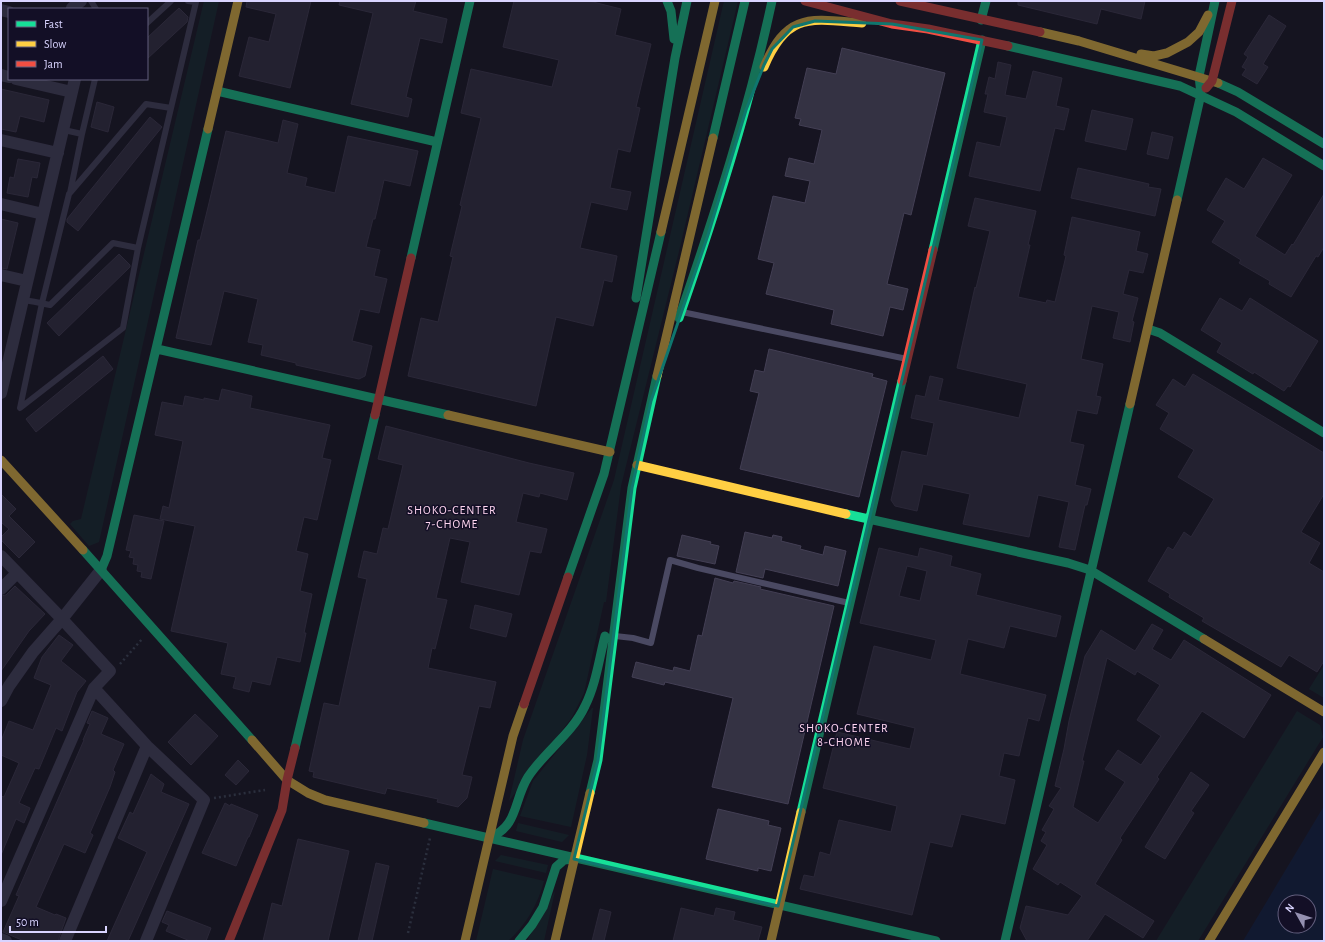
<svg xmlns="http://www.w3.org/2000/svg" width="1325" height="942" viewBox="0 0 1325 942" font-family="'Alegreya Sans',sans-serif">
	<style>
		.green { fill: #132c2d }
		.water { fill: #0d2144; fill-rule: evenodd }
		.building { fill: #343243; stroke: #433f54; fill-rule: evenodd }
		.lines { fill: none; stroke-linecap: round; stroke-linejoin: round }
		.path { stroke: #44505f; stroke-width: 2.5; stroke-dasharray: 2 3; stroke-linecap: butt }
		.lane { stroke: #4a4962; stroke-width: 6 }
		.street { stroke: #4a4962; stroke-width: 12 }
		.fast { stroke: #16e098; stroke-width: 9 }
		.slow { stroke: #ffcf43; stroke-width: 9 }
		.jam { stroke: #f24e42; stroke-width: 9 }
		.marked { fill: none; stroke: #0f766e; stroke-width: 3; stroke-linejoin: round }
		.labels { text-anchor: middle; stroke-width: 3; stroke-linejoin: round; paint-order: stroke }
		.neighbourhood-label { font-size: 12px; letter-spacing: 1px; fill: #ffd6f0; stroke: #130f26 }
	</style>
	<rect width="100%" height="100%" fill="#161421"/>
	<path class="green" d="M204 1H219L99 542 89 546 70 524 73 521 81 519Z
		M724 1H738L679 251 621 486 606 602H604L584 693 572 717 509 801 523 740 614 480Z
		M1324 665V698L1309 689Z
		M592 708H593L587 755 571 827 520 816 533 781Z
		M1297 711 1320 725 1323 737 1198 941H1156Z
		M518 823 569 835 562 842 516 831Z
		M501 855 548 865 546 873 495 861Z
		M493 869 544 881C538 904 526 925 508 941H476Z
		M555 891 544 941H527Z"/>
	<path class="water" d="M1324 806V941H1243ZM1285 902H1309V926H1285Z"/>
	<path class="building" d="M247 1H311L290 88 239 76 249 37 269 42 276 14 246 7Z
		M340 1H416L413 11 447 19 442 43 420 38 406 97 412 99 408 117 351 104 373 13 339 5Z
		M514 1H589L621 9 615 35 651 44 636 107 640 108 630 152 618 149 610 188 631 192 627 210 591 202 580 248 617 256 612 282 604 280 593 326 556 317 536 406 408 376 421 318 438 322 453 257 450 256 462 206 460 205 481 118 461 113 471 69 552 87 559 60 503 47Z
		M1018 1H1145L1141 19 1101 9 1097 24 1018 5Z
		M179 8 188 17 187 22 147 59V38Z
		M1269 15 1286 26 1263 64 1268 67 1257 84 1242 75 1246 69 1242 67 1248 57 1244 54Z
		M842 48 945 73 911 215 904 213 887 284 908 289 903 310 890 307 883 336 831 324 834 310 766 294 774 263 758 259 773 196 805 203 810 181 785 176 789 158 814 164 822 130 799 125 801 119 795 118 807 68 836 74Z
		M998 62 1011 65 1005 95 1026 99 1033 71 1062 78 1056 106 1069 109 1064 130 1055 128 1040 191 969 176 977 142 1000 147 1007 117 984 112 988 94H985L989 77 995 79Z
		M1 89 49 100 44 122 20 116 16 132 1 129Z
		M97 102 114 107 108 132 91 127Z
		M1092 110 1133 119 1126 150 1085 141Z
		M150 117 162 127 78 231 67 222V219Z
		M283 120 298 124 287 173 307 178 305 186 335 193 348 136 418 151 410 186 384 180 375 219H373L366 247 380 250 374 276 387 279 379 313 360 309 352 341 372 346 365 376 359 379 296 365V363L261 355 263 345 248 342 258 299 224 291 211 345 176 338 198 240H200L209 203 226 131 278 143Z
		M1152 132 1173 137 1168 159 1147 154Z
		M1263 158 1292 175 1255 236 1285 255 1292 244 1293 245 1324 194V247L1318 257 1316 256 1291 297 1269 284 1270 281 1239 263 1241 260 1212 242 1225 221 1207 210 1226 178 1244 189Z
		M18 159 40 163 37 178 32 177 28 197 7 193 10 177 14 178Z
		M1078 168 1149 184 1148 187 1161 189 1155 216 1071 198Z
		M975 198 1036 211 1028 245H1030L1018 297 1046 303 1047 300 1055 302 1066 256 1064 255 1072 217 1140 232 1136 251 1148 254 1143 273 1129 270 1123 294 1138 298 1132 321 1134 322 1130 342 1113 338 1119 312 1092 306 1081 359 1103 364 1096 396 1101 397 1097 414 1077 410 1070 442 1084 445 1075 485 1091 489 1087 505H1085L1075 550 1059 547 1069 502 1038 495 1029 537 963 524 970 494 923 484 917 511 895 506 891 500 902 451 927 456 934 423 911 418 916 395 925 397 930 376 943 379 938 400 1019 418 1027 384 957 368 975 287 976 288 990 231 968 226Z
		M1 219 18 223 7 269 1 268Z
		M119 254 130 265V267L59 336 47 323Z
		M1220 298 1242 311 1250 298 1318 341 1290 387 1288 386 1284 391 1254 372 1253 374 1217 352 1222 343 1201 330Z
		M769 349 873 374 872 377 887 381 859 497 740 469 759 393 750 391 755 370 764 372Z
		M103 356 113 369 36 432 26 419Z
		M1193 374 1324 453V494L1301 532 1320 543 1309 563 1324 572V661L1317 672 1289 655 1281 667 1202 621 1204 618 1169 597 1170 594 1148 581 1168 547 1173 550 1184 532 1191 537 1214 499 1178 477 1194 450 1160 429 1169 413 1156 405 1173 379 1185 387Z
		M222 389 252 396 250 408 330 425 322 458 331 460 317 520 304 517 296 551 308 554 300 591 312 594 304 633H306L300 662 277 657 270 685 252 681 249 692 233 688 236 677 221 674 228 643 171 631 195 526 160 519 163 506 169 508 183 441 155 435 162 402 183 406 185 396 204 400V398L219 401Z
		M386 426 529 463 574 473 567 500 540 493 539 497 523 493 516 522 547 529 541 553 530 551 519 595 461 582 470 542 450 538 436 598 447 600 435 649 432 648 428 668 496 682 490 708 479 706 462 775 472 777 467 798 458 807 437 802 438 799 387 788 385 794 313 777 314 772 309 771 324 703 339 706 367 579 358 577 364 551 377 554 383 528 388 529 403 465 378 459Z
		M1 494 16 509 9 516 35 542 19 558 1 540V537L9 529 2 523 1 525Z
		M134 515 164 521 151 579 141 577 142 572 137 571 138 565 133 564 134 558 129 557 131 551 126 550Z
		M745 532 772 538 773 535 782 537 781 541 801 546 800 549 823 555 825 546 846 551 838 586 765 569 763 578 736 572Z
		M682 535 711 542 710 544 719 546 715 564 677 556Z
		M879 548 918 557 920 548 952 556 950 566 981 574 976 595 1061 616 1056 637 1010 626 1004 648 968 639 960 674 1046 695 1039 721 1028 718 1019 756 1004 753 999 776 1015 780 1005 824 961 814 952 847 930 842 912 915 800 889 804 875 814 877 820 852 830 855 839 820 891 832 897 806 823 788 837 732 910 749 915 728 857 714 874 646 931 660 936 640 860 623ZM907 566 927 571 920 601 899 596Z
		M715 578 733 583 734 581 761 587 760 589 834 606 788 804 712 787 733 698 665 682 664 685 632 677 636 662 673 671 674 667 690 671 698 635 702 636Z
		M15 586 45 614 29 631 1 671V596L6 595Z
		M475 605 512 614 506 637 470 628Z
		M1152 624 1163 630 1152 649 1171 660 1184 640 1271 695 1244 738 1202 711 1157 777 1159 779 1120 838 1122 840 1095 884 1154 921 1143 938 1105 914 1087 941H1027L1020 928 1026 906 1068 915 1082 896 1060 882 1058 885 1033 869 1047 845 1041 841 1046 832 1042 830 1054 809 1049 806 1061 788 1055 786 1064 749 1069 721 1085 656 1101 630 1135 651ZM1107 658 1135 675 1137 671 1160 685 1137 720 1161 736 1141 765 1118 750 1105 769 1125 782 1098 823 1073 807 1084 761H1082Z
		M59 635 73 645 61 661 86 681 77 692 62 731 56 728 39 769 35 768 19 803 30 808 24 823 16 819 1 855V796L4 797 19 763 1 755V741L9 721 33 730 51 685 34 678 42 657Z
		M92 711 108 718 101 734 124 744 113 770 115 772 110 787 90 833 93 835 85 853 64 844 36 907 55 915 56 914 66 918 58 941H24L3 932 19 896 16 895 84 740H83L90 724 87 723Z
		M195 714 218 736 191 765 168 742Z
		M238 760 249 771 236 785 225 775Z
		M1191 772 1209 785 1191 811 1194 813 1165 859 1145 847Z
		M151 774 164 784 161 792 189 804 128 941H107L147 852 118 838 130 812 133 814Z
		M225 803 230 806 231 804 258 815 249 837H248L236 866 202 853Z
		M718 809 769 821 768 825 781 828 771 871 758 868V871L706 859Z
		M298 839 349 851 328 941H263L272 903 282 906Z
		M376 863 389 866 372 941H358Z
		M681 908 714 916 716 908 735 912 733 920 762 927 758 941H673Z
		M600 909 611 912 604 941H592Z
		M167 911 211 928 206 941H190L166 931 169 925 162 922Z"/>
	<g class="lines">
		<path class="path" d="M120 664 143 638
			M214 798 265 790
			M408 933 430 838"/>
		<path class="lane" d="M91 1 96 9
			M188 1 196 2V1
			M147 23 171 1
			M64 130 82 134 95 79
			M70 193 82 134
			M138 248 171 108
			M23 300C32 301 41 303 50 305L113 243 138 248 123 328 20 408 42 303 69 194 146 104 171 108 196 2
			M682 312 907 359
			M615 636 633 638 651 643 670 560 698 568 849 603"/>
		<path class="street" d="M72 8 81 1
			M1 10 9 12
			M1 75 9 77
			M16 79 72 92
			M1 140 58 153
			M1 204 43 214
			M1 275 27 281
			M1 393 75 79
			M1 556 62 619 110 671 94 688 1 901
			M1 589 17 573
			M94 688 147 746 204 800 146 941
			M1 701 9 686 33 652 62 619 101 570
			M1 939 6 941
			M65 941 147 746"/>
		<path class="fast" d="M667 1 671 11 674 39
			M981 20 986 1
			M1008 46 1180 86 1236 112 1324 166
			M1218 83 1238 92 1324 144
			M217 91 437 142
			M713 138 745 1
			M1177 200 1201 94 1199 76 1215 1
			M933 250 982 40
			M411 258 470 1
			M636 298 675 58 687 1
			M679 318C715 214 749 109 772 1
			M1148 329 1160 333 1324 433
			M157 349 448 415
			M846 514 1068 563 1090 570 1204 639
			M83 550 252 740
			M101 570 107 556 208 129
			M568 577 604 474 661 232
			M295 748 375 415
			M590 793 598 760 632 488 657 376
			M801 812 902 381
			M424 823 936 941
			M489 838C519 826 513 801 528 777 545 751 572 734 585 706 596 684 599 659 605 636
			M519 941 532 925 543 907 556 867 564 860 574 859
			M1005 941 1130 404"/>
		<path class="slow" d="M1040 32 1079 41 1218 83
			M1141 54 1154 56 1167 53 1188 42 1199 32 1208 15
			M764 67C787 12 810 19 862 23
			M208 129 238 1
			M661 232 715 1
			M657 376 713 138
			M1130 404 1177 200
			M448 415 610 452
			M1 460 83 550
			M637 465 846 514
			M1204 639 1324 712
			M252 740 287 780 308 793 325 800 424 823
			M465 941 513 736 524 704
			M555 941 590 793
			M771 941 801 812
			M1209 941 1324 752"/>
		<path class="jam" d="M805 1 892 24 928 29 1008 46
			M900 1 1040 32
			M1206 88 1212 81 1232 1
			M902 381 933 250
			M375 415 411 258
			M524 704 568 577
			M229 941 282 810 287 780 295 748"/>
	</g>
	<path d="M0 0H1325V942H0ZM815 21 892 24 982 40 778 906 574 859 598 760 632 488 651 401 708 235 746 110 764 65 772 49 793 27Z" fill="#161421" fill-opacity=".55" fill-rule="evenodd"/>
	<path class="marked" d="M815 21 892 24 982 40 778 906 574 859 598 760 632 488 651 401 708 235 746 110 764 65 772 49 793 27Z"/>
	<g class="labels">
		<g class="neighbourhood-label">
			<text x="452" y="514">SHOKO-CENTER<tspan x="452" dy="14">7-CHOME</tspan></text>
			<text x="844" y="732">SHOKO-CENTER<tspan x="844" dy="14">8-CHOME</tspan></text>
		</g>
	</g>
	<rect width="1325" height="942" fill="none" stroke="#d9d4ff" stroke-width="4"/>
	<rect x="8" y="8" width="140" height="72" fill="#130f26" stroke="#625e7d"/>
	<rect x="16" y="21" width="20" height="6" fill="#16e098" stroke="#625e7d"/>
	<text x="44" y="28" font-size="12" fill="#d9d4ff">Fast</text>
	<rect x="16" y="41" width="20" height="6" fill="#ffcf43" stroke="#625e7d"/>
	<text x="44" y="48" font-size="12" fill="#d9d4ff">Slow</text>
	<rect x="16" y="61" width="20" height="6" fill="#f24e42" stroke="#625e7d"/>
	<text x="44" y="68" font-size="12" fill="#d9d4ff">Jam</text>
	<g transform="translate(1297 914) rotate(309)"><circle r="19" fill="#130f26" stroke="#625e7d"/>
	<path d="M0-3L7 15L0 10L-7 15Z" fill="#9591b1"/>
	<text y="-6" font-size="11" font-weight="bold" text-anchor="middle" fill="#d9d4ff">N</text>
	</g>
	<path d="M10 926v6h96v-6" fill="none" stroke="#d9d4ff" stroke-width="2"/>
	<text x="16" y="926" font-size="12" fill="#d9d4ff" stroke="#130f26" stroke-width="3" paint-order="stroke">50 m</text>
</svg>
